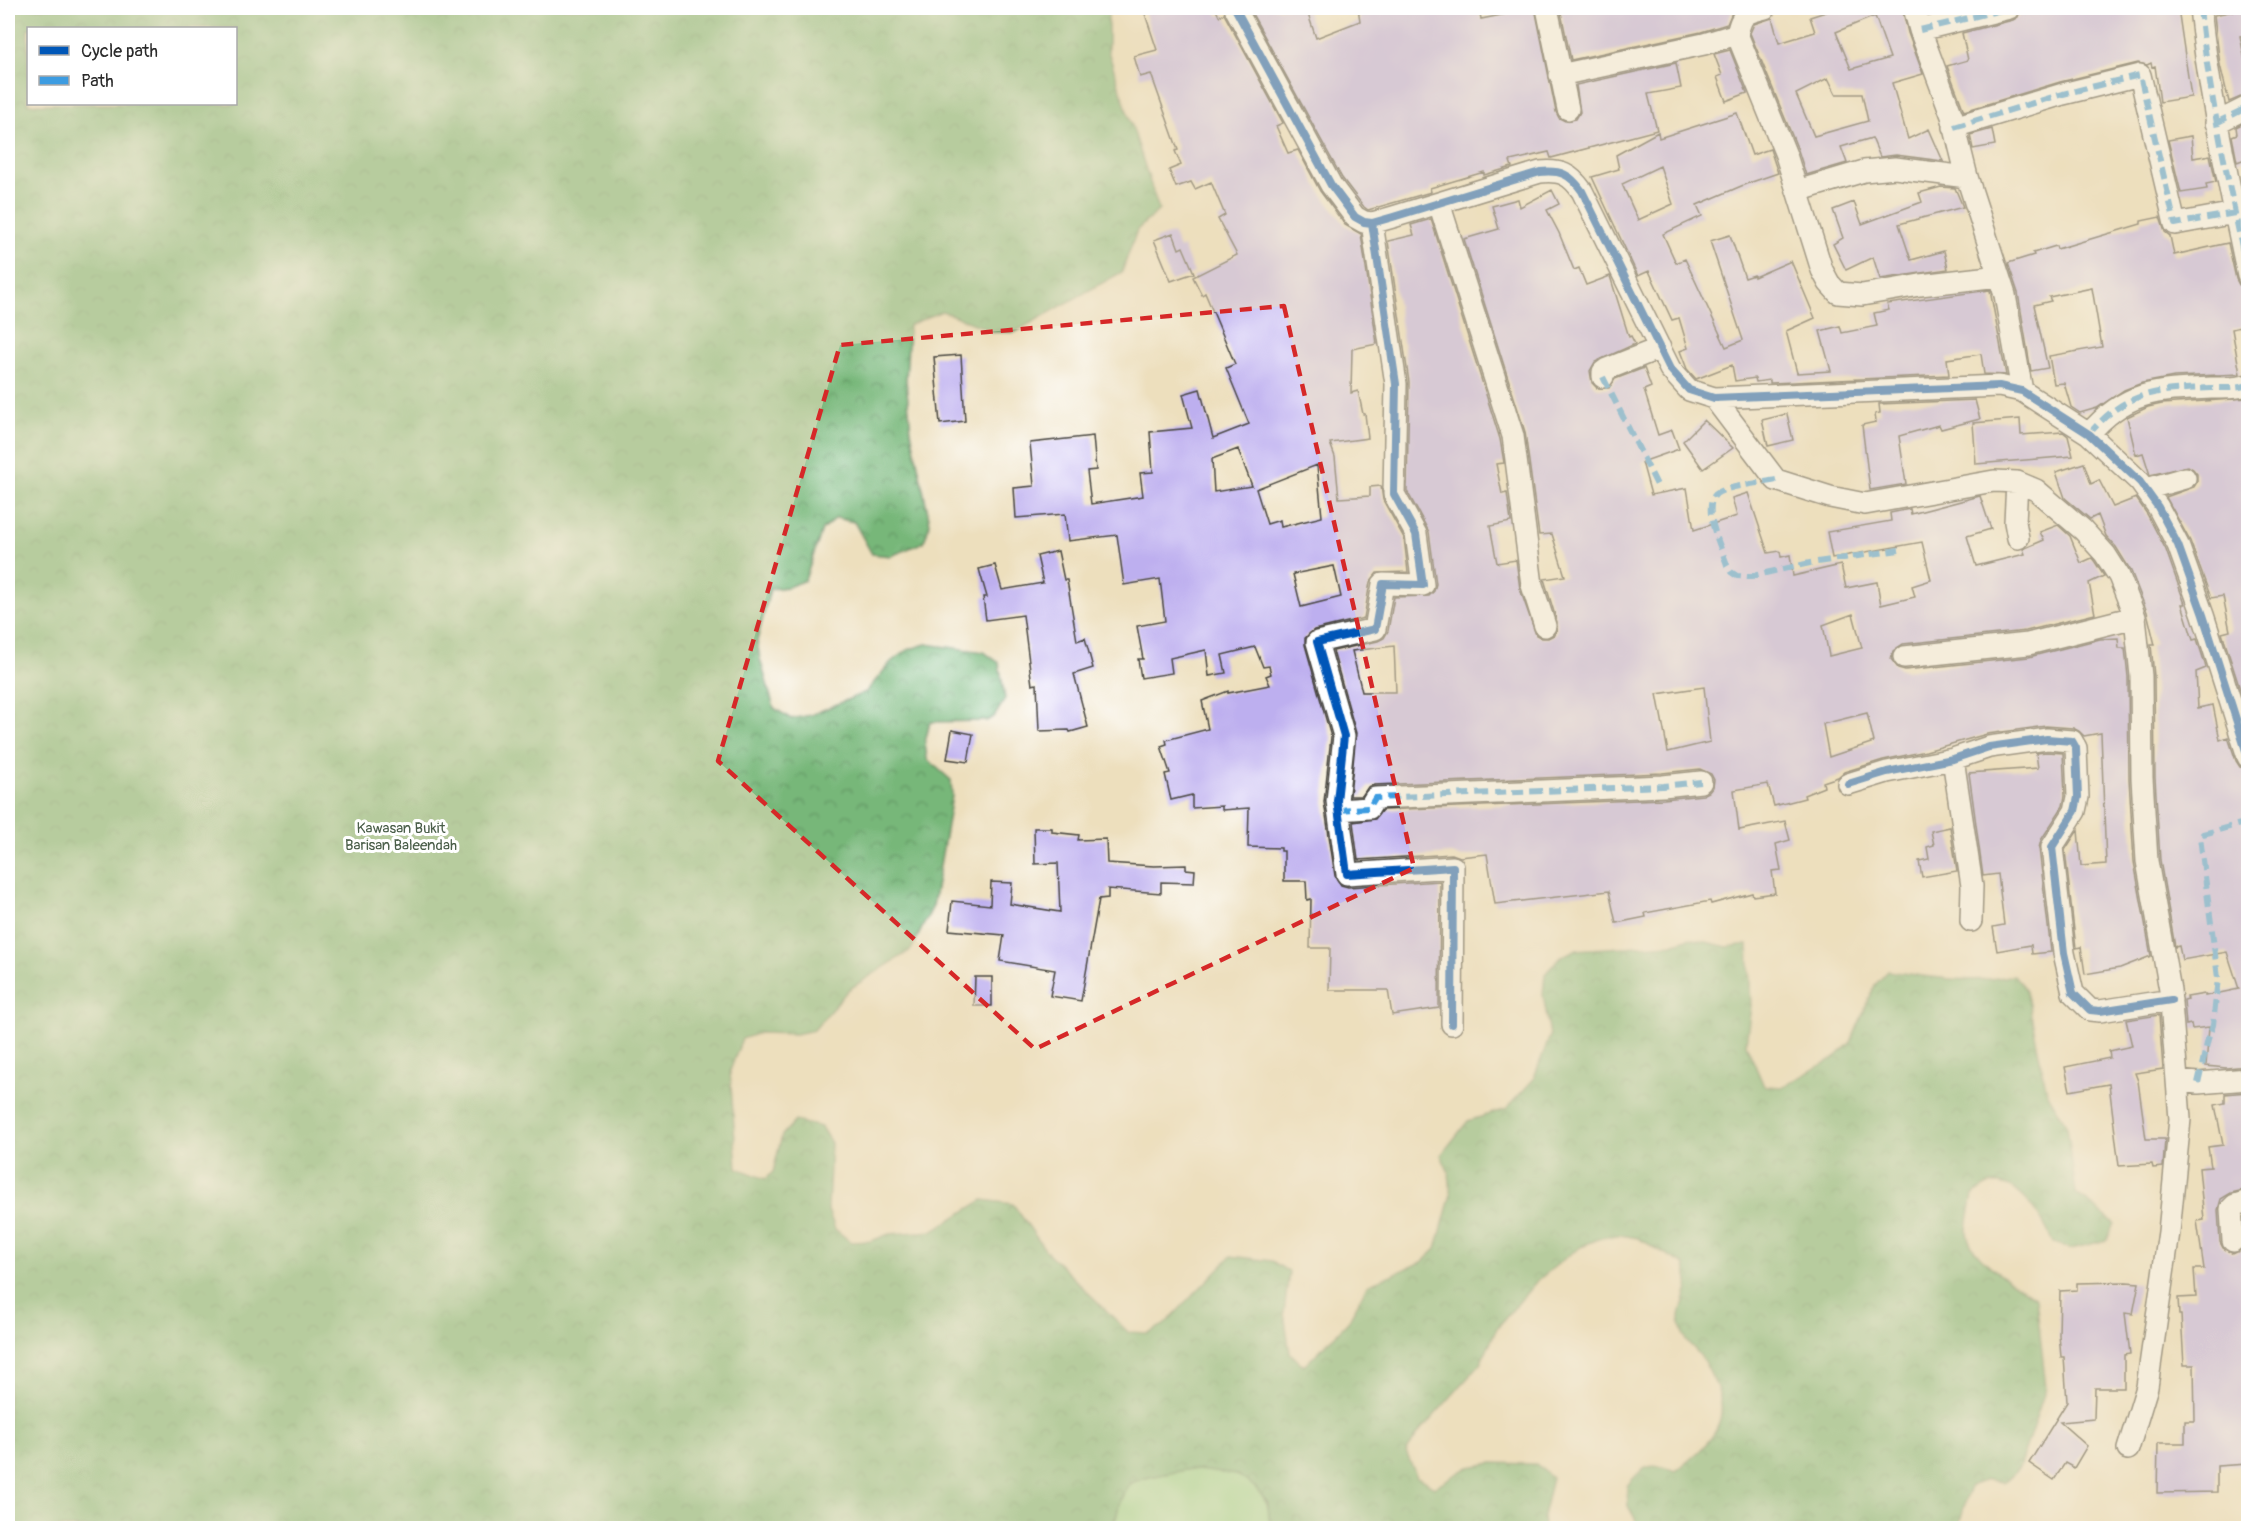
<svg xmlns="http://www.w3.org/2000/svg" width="2256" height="1536" viewBox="0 0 2256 1536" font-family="Pangolin,sans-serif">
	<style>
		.green { fill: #94d68e; stroke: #60805c; stroke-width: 1.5 }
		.forest { fill: url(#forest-crowns); stroke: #517152; stroke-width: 1.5; fill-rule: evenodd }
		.building { fill: #bdafef; fill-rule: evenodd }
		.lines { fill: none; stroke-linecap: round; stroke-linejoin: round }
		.street-casing { stroke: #484641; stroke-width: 24 }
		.street { stroke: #fff; stroke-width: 21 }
		.quiet { stroke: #3d9ce1; stroke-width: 6; stroke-dasharray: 12 6; stroke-linecap: butt }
		.cycleway-casing { stroke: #fff; stroke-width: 11 }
		.cycleway { stroke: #0057b8; stroke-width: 8 }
		.marked { fill: none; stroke: #d62828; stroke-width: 4.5; stroke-dasharray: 12 8; stroke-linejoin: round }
		.labels { text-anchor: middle; stroke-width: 6; stroke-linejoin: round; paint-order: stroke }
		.park-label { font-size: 15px; fill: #4a5e49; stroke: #fff }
	</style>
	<defs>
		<pattern id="forest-crowns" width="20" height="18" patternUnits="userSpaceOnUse" patternTransform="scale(1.5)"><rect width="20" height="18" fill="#77b779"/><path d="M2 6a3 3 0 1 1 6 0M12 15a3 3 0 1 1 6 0" fill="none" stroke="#629563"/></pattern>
	</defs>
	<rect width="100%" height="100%" fill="#fff"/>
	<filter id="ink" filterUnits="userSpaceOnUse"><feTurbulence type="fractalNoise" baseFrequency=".0167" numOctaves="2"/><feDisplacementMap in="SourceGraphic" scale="12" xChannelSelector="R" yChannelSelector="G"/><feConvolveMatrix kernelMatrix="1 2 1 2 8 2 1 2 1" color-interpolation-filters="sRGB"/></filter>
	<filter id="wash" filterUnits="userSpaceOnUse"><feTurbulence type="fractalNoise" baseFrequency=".008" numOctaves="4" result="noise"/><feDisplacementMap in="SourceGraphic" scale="24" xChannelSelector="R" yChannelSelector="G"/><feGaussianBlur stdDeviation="1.35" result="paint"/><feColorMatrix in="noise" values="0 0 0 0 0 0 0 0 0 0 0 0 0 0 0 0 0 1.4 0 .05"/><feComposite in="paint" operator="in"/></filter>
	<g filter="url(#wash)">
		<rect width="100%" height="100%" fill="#eddfbd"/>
		<path class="green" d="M1190 1469C1205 1471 1224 1470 1238 1476 1259 1485 1273 1506 1270 1528H1110L1116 1518 1120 1500 1130 1483 1149 1477Z"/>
		<path class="forest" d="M10 8H1108V51L1159 210 1137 230 1122 272 1015 332H995L942 311 909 325 906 380 911 431 930 523 924 542 891 556 872 554 854 522 836 518 822 530 805 580 788 587 770 589 757 641 760 659 774 708 791 719 811 715 866 692 891 662 907 650 926 644 984 652 999 663 1005 699 994 717 986 721 930 722 925 742 927 759 951 780 952 796 933 906 911 950 848 990 814 1030 796 1034 759 1033 742 1039 730 1071 737 1168 765 1179 773 1172 782 1135 795 1121 821 1127 831 1143 828 1210 835 1229 851 1242 871 1241 889 1234 932 1231 983 1200 1013 1204 1046 1251 1128 1332 1148 1333 1164 1325 1231 1256 1272 1261 1289 1272 1284 1313 1290 1353 1304 1366 1348 1322 1367 1285 1422 1262 1436 1249 1451 1194 1449 1173 1441 1155 1468 1121 1506 1109 1533 1080 1550 1036 1543 994 1545 974 1558 959 1574 950 1672 944 1690 938 1727 947 1748 944 1751 1006 1746 1044 1764 1086 1783 1087 1837 1056 1851 1042 1875 985 1888 971C1929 977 1973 985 2014 975L2026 990 2047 1093 2067 1126 2076 1193 2114 1223 2107 1240 2071 1249 2053 1243C2044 1221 2018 1176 1988 1185 1983 1187 1977 1192 1973 1195 1971 1207 1967 1221 1967 1232 1969 1259 2016 1284 2036 1298L2046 1388 2019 1468 2004 1482 1987 1480 1970 1486 1958 1528H1637V1522L1628 1506 1627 1486C1645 1463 1650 1463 1676 1471 1709 1444 1736 1422 1713 1379 1709 1371 1705 1361 1699 1354 1690 1343 1685 1343 1681 1328 1677 1315 1685 1301 1688 1288 1689 1281 1686 1272 1685 1265L1638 1238 1620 1235 1601 1238 1584 1245 1569 1255 1536 1282 1497 1328 1480 1364 1417 1435 1406 1452 1417 1477 1434 1487 1469 1467 1492 1463 1536 1464 1552 1478 1543 1516 1544 1528H1270L1268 1503 1255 1487 1237 1475 1190 1469 1149 1477 1130 1483 1120 1500 1116 1518 1110 1528H8V10ZM28 28H236V104H28Z"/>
		<g id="blocks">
			<path class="building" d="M1143 8H1215L1219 16 1224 14 1283 123 1276 126 1288 153 1298 150 1320 191 1345 225 1361 234 1377 344 1352 349 1351 393 1358 391 1363 414H1365L1368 438 1330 443 1335 457 1339 498 1370 496V487L1381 486 1383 500 1404 538 1408 572 1377 573 1370 582 1364 618 1314 630 1305 638V645L1331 737 1324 802 1335 876 1341 885 1348 887 1440 881 1439 1008 1392 1015 1388 990H1329L1330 948H1310L1311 899 1307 900 1306 881H1284V851H1281V848L1248 847 1249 808 1222 810V806L1192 808V795L1171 800 1165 774 1170 773 1161 746 1167 744 1166 740 1208 729 1202 701 1228 691V693L1270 685 1266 676 1271 674 1269 666 1263 667 1255 647 1222 655 1226 673 1209 676 1206 650 1170 658 1172 673 1141 678 1138 659H1143L1137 626 1165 621 1160 579 1124 585 1117 535 1068 541 1065 514 1016 518 1014 488 1034 486 1030 443 1093 436 1096 470 1087 471 1091 504 1143 496 1140 473 1153 472 1150 432 1192 428 1183 394 1200 389 1213 438 1249 424 1226 368 1235 364 1205 293 1202 295 1193 277 1237 255 1218 219 1225 215 1211 182 1195 189 1191 182 1176 187 1169 170 1181 165 1175 151 1178 150 1151 74 1140 77 1134 56 1157 50ZM1238 449 1252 486 1214 492 1212 459ZM1317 465 1322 517 1281 527 1280 520 1267 524 1256 489ZM1334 566 1341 597 1301 607 1293 574Z
				M1249 8H1306L1316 38 1360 21 1358 8H1479L1481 19 1512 13V8H1535L1556 112 1559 118 1565 121 1576 119 1580 112 1576 85 1676 63 1681 88 1648 94 1657 130 1551 158 1549 152 1510 161 1512 167 1484 175V172L1430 188 1431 192 1368 210 1364 207 1342 178Z
				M1560 8H1732L1733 10 1727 24 1701 32 1571 60Z
				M1838 8H1902L1908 33 1923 74 1892 83 1908 139 1929 129 1943 161 1896 155 1880 157 1872 138 1841 147 1847 163 1806 175 1798 150 1750 33 1754 24 1772 18 1779 43 1815 32 1810 17ZM1875 16 1890 58 1851 69 1836 32ZM1828 78 1836 94H1862L1868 121 1814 136 1796 94Z
				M2021 8H2178L2191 97 2160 102 2155 66 2152 67 2151 63 2147 65 2138 63 2060 82 1964 111 1947 66 1968 60 1962 33 2013 20 2018 17Z
				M2248 8V35L2240 36 2248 75V94L2229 102 2220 65 2214 15Z
				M1730 50 1747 93 1726 101 1717 77 1722 75 1714 54Z
				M1737 113 1752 155 1770 149 1778 173 1746 184 1697 205 1702 216 1663 234 1676 263 1685 259 1726 347 1743 340 1710 241 1730 235 1745 278 1754 275V277L1791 261 1815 318 1786 331 1797 373 1831 371 1820 331 1840 326 1842 333 1877 326 1874 313 1889 310 1887 304 1990 290 2006 375 1984 374 1981 354 1947 359 1949 375 1770 383V380L1756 382 1755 378 1735 381 1732 365 1696 379 1687 369 1680 351 1688 348 1679 318 1672 320 1649 271 1638 276 1592 177 1619 169 1616 155 1658 132 1659 138ZM1660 166 1673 204 1638 220 1622 184Z
				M2248 121V158L2237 162 2232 136 2237 134 2236 127Z
				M1992 129 1995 145 1973 149 1970 135Z
				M2191 136 2193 158 2210 155 2216 182 2206 184 2207 189 2181 193 2168 140Z
				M1941 187 1955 188 1963 207 1899 224 1911 260 1944 251 1948 269 1880 279 1873 257 1846 270 1833 244 1843 238 1833 210 1854 202 1862 224 1922 202 1919 193Z
				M1552 190 1559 204 1547 210 1559 233 1574 270 1579 268 1586 285 1610 276 1629 337 1631 336 1635 344 1595 362 1590 371 1592 383 1597 388H1609L1615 379 1644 368 1651 387 1644 390 1658 435 1672 430 1679 449 1642 462 1651 495 1687 488 1694 530 1737 516 1732 498 1748 493 1768 553 1780 551 1781 557 1790 555 1793 576 1841 565 1846 588 1877 582 1881 605 1915 597 1912 586 1931 580 1922 542 1832 558 1827 532 1891 521 1890 513 1910 509 1911 514 1980 496 1991 529 1967 536 1976 566 2025 554 2023 549 2044 540 2040 532 2058 525 2070 536 2081 563 2092 558 2095 562 2104 576 2089 583 2095 614 2026 631 1903 644 1893 651 1891 659 1898 668 1905 670 2029 657 2100 639 2118 638 2119 648H2125L2128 677 2129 779 2134 862 2151 956 2120 968 2085 974 2081 947 2076 948 2065 850 2078 830 2081 866 2106 864 2101 733 2084 736 2079 731 2073 728 2046 726 1987 734 1926 751 1883 760 1844 772 1838 777 1823 782 1824 787 1804 795 1805 798 1774 806 1768 784 1734 790 1739 830 1785 821 1790 840 1776 844 1781 870 1772 871 1775 893 1753 896 1752 893 1711 904 1710 901 1645 913 1646 917 1616 923 1609 891 1495 904 1487 854 1460 857 1452 854 1358 860 1353 822 1375 819 1382 810 1664 799 1703 795 1709 792 1713 787 1714 780 1711 774 1700 769 1662 773 1374 785 1368 787 1362 796H1350L1356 733 1333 651 1378 641 1384 638 1388 631 1394 597 1429 596 1434 591 1436 584 1429 532 1407 491 1409 382 1388 241 1414 235 1411 225 1431 219 1500 439 1504 463 1496 464 1502 494 1507 493 1511 522 1490 526 1497 563 1516 560 1520 589 1536 635 1542 638H1548L1554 635 1557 629V622L1544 579 1565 576 1552 534 1539 535 1525 432 1464 239 1499 229 1492 206 1518 199 1520 207ZM1853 614 1862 648 1829 656 1823 625ZM1394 646 1396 692H1362L1352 651ZM1704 687 1710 742 1668 752 1657 694ZM1867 713 1874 742 1829 757 1823 724Z
				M2160 217 2165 232 2170 236 2174 255 2228 243 2236 279 2239 285 2248 288V325L2232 329 2240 374 2174 377 2142 383 2124 390 2097 408 2080 413 2071 407 2064 383 2054 384 2049 356 2102 347 2092 288 2049 297 2051 301 2034 305 2048 368 2031 371 2018 293 2008 263 2034 255 2033 253 2056 246 2057 249 2141 224V221Z
				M1173 233 1179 249 1183 247 1194 273 1171 281 1154 240Z
				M961 355 965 421 940 424 934 357Z
				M2248 398V714L2222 633 2230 631 2223 596 2211 598 2190 541 2166 497 2194 487 2197 482V474L2193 469 2188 466 2150 475 2143 453 2136 455 2127 417 2148 407 2162 404Z
				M1975 400 1980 419 1941 429 1939 425 1899 436 1906 484 1870 490 1862 425 1876 422 1875 414 1880 413 1879 404Z
				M1787 414 1793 440 1768 446 1762 420Z
				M2020 419 2021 435 2063 432 2068 436 2073 456 1976 464 1973 423Z
				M1704 420 1733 448 1703 469 1683 441Z
				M2084 463 2091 484 2099 480 2113 507 2136 498 2147 514 2166 550 2185 604H2182L2193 640 2197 639 2205 664 2206 668 2196 672 2198 708 2213 705 2220 740 2228 737 2236 761 2240 767 2248 769V1066L2226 1068 2206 1066 2209 1027 2192 1029 2191 1024 2186 1025 2184 1000 2188 999 2187 997 2205 994V996L2239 989 2227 952 2182 960 2179 946 2175 947 2160 860 2155 778 2154 676 2151 645H2155L2147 612 2131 571 2116 547 2106 536 2098 515 2090 519 2065 498 2056 472Z
				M1058 551 1064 580H1067L1077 641 1085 638 1093 668 1074 674 1088 727 1070 732 1069 730 1039 731 1037 684 1032 685 1023 615 986 620 983 597H987L979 569 995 565 1002 590 1043 583 1037 556Z
				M952 730 973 734 968 762 947 759Z
				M2047 752 2063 753 2065 796 2063 806 2041 840 2039 848 2051 952 2032 954 2031 945 1997 951 1993 927 2004 925 1998 874 1983 876 1969 773 2038 768 2036 753Z
				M1950 827 1957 871 1922 877 1919 861 1929 859 1927 847 1934 845 1931 831Z
				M1034 828H1052V832L1079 835 1078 840 1106 839 1107 863 1154 866 1186 865V869L1195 870 1194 883 1161 882V893L1108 889V898L1099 899 1081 1001 1050 996 1055 970 1000 961 1004 935 949 930 952 901 990 905 991 882 1012 883 1010 904 1060 912 1058 863 1035 864Z
				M975 977H992V1006H974Z
				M2159 1015 2163 1069 2135 1073 2138 1081 2146 1139H2165L2163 1167 2153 1168 2152 1164 2119 1166 2109 1084 2070 1091 2065 1067 2110 1058 2109 1051 2132 1046 2126 1020Z
				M2248 1092V1153H2247L2248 1189 2231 1193 2221 1199 2218 1210 2220 1242 2223 1248 2233 1254 2243 1249H2248V1464L2217 1466V1492L2157 1493 2158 1443H2185V1421H2195L2194 1365H2184L2181 1315H2179L2178 1298 2196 1297 2194 1269H2204L2197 1221 2204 1220 2199 1168 2211 1167 2208 1147 2223 1145 2215 1105 2225 1103V1094Z
				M2126 1282 2139 1283 2133 1314 2125 1313 2130 1354 2124 1355V1388H2095L2094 1419 2060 1422 2087 1446 2074 1468 2065 1463 2054 1480 2029 1463 2067 1402 2064 1357H2061L2059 1335 2060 1291 2077 1290V1283Z"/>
		</g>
	</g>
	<g filter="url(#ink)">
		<use href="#blocks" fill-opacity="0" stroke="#484641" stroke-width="1.5"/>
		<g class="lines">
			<defs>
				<path id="street" d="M1235 8 1331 185 1355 217 1364 222 1372 223 1393 217 1540 172C1561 170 1570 174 1582 191L1670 369 1689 390 1714 398 1999 386 2022 391 2089 434 2140 482 2158 507 2178 545 2203 615 2248 757
					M1547 8 1568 109
					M1765 8C1744 13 1742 14 1737 34L1786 155 1822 270 1829 283 1838 293 1862 295 1920 285 1999 276
					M1914 8 1920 30 1952 116 1967 177 2005 295 2022 391
					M2200 8C2209 98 2230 187 2248 276
					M1920 30 2009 8
					M1560 75 1704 44 1737 34
					M2216 123 2248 107
					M1954 127 2063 94 2140 75 2175 224 2235 213
					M1797 191 1864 171 1895 168 1967 177
					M1439 203 1513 436 1532 585 1545 626
					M1372 223 1396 384 1394 494 1416 534 1423 585 1383 584 1375 629 1317 642 1344 736 1337 801 1347 874 1453 867 1452 1024
					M1603 377V372L1607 369 1660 348
					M1714 398 1776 480 1830 497 1865 504 1994 481 2017 482 2036 490 2083 530 2105 554 2119 576 2135 617 2141 676 2142 778 2147 861 2170 990 2180 1119 2169 1232 2147 1387 2128 1449
					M2089 434C2126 390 2159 390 2211 388 2223 388 2237 389 2248 385
					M2017 482 2015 522 2018 538
					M2146 489 2185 478
					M1904 657 2028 644 2135 617
					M1953 759 1972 886 1971 921
					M1848 784 1887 772 1953 759 1989 747 2047 739 2072 741 2076 748 2078 797 2075 811 2052 847 2064 953 2073 993 2090 1010 2100 1011 2171 1000
					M1338 810 1369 808 1375 798 1663 786 1701 782
					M2177 1081 2198 1083 2248 1079
					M2233 1241 2231 1209 2235 1205 2248 1201"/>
			</defs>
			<use href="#street" class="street-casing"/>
			<use href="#street" class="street"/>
			<path class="quiet" d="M2200 8C2209 98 2230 187 2248 276
				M1920 30 2009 8
				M2216 123 2248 107
				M1954 127 2063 94 2140 75 2175 224 2235 213
				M1603 377 1657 485
				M2089 434C2126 390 2159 390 2211 388 2223 388 2237 389 2248 385
				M1776 480C1762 483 1726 486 1716 494 1701 508 1722 549 1727 565L1731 572 1737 576 1748 577 1810 563 1899 550
				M1338 810 1369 808 1375 798 1663 786 1701 782
				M2198 1083 2208 1039 2213 1025 2218 978 2200 837 2203 834 2248 822"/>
			<defs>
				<path id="cycleway" d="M1235 8 1331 185 1355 217 1364 222 1372 223 1393 217 1540 172C1561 170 1570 174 1582 191L1670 369 1689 390 1714 398 1999 386 2022 391 2089 434 2140 482 2158 507 2178 545 2203 615 2248 757
					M1372 223 1396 384 1394 494 1416 534 1423 585 1383 584 1375 629 1317 642 1344 736 1337 801 1347 874 1453 867 1452 1024
					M1848 784 1887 772 1953 759 1989 747 2047 739 2072 741 2076 748 2078 797 2075 811 2052 847 2064 953 2073 993 2090 1010 2100 1011 2171 1000"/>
			</defs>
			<use href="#cycleway" class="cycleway-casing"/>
			<use href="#cycleway" class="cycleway"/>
		</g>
	</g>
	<path d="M0 0H2256V1536H0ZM1284 306 1414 868 1035 1049 718 761 840 345Z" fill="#eddfbd" fill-opacity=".55" fill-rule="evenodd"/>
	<path class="marked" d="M1284 306 1414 868 1035 1049 718 761 840 345Z"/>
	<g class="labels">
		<g class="park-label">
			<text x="401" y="833">Kawasan Bukit<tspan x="401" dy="17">Barisan Baleendah</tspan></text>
		</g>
	</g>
	<rect width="2256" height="1536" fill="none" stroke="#fff" stroke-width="30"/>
	<rect x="27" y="27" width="210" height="78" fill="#ffffff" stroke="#aaaaaa" stroke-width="1.5"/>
	<rect x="39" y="46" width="30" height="9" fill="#0057b8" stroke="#aaaaaa" stroke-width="1.5"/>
	<text x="81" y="57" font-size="18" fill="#2b2b2b">Cycle path</text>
	<rect x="39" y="76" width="30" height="9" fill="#3d9ce1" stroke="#aaaaaa" stroke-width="1.5"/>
	<text x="81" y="87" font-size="18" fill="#2b2b2b">Path</text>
</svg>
